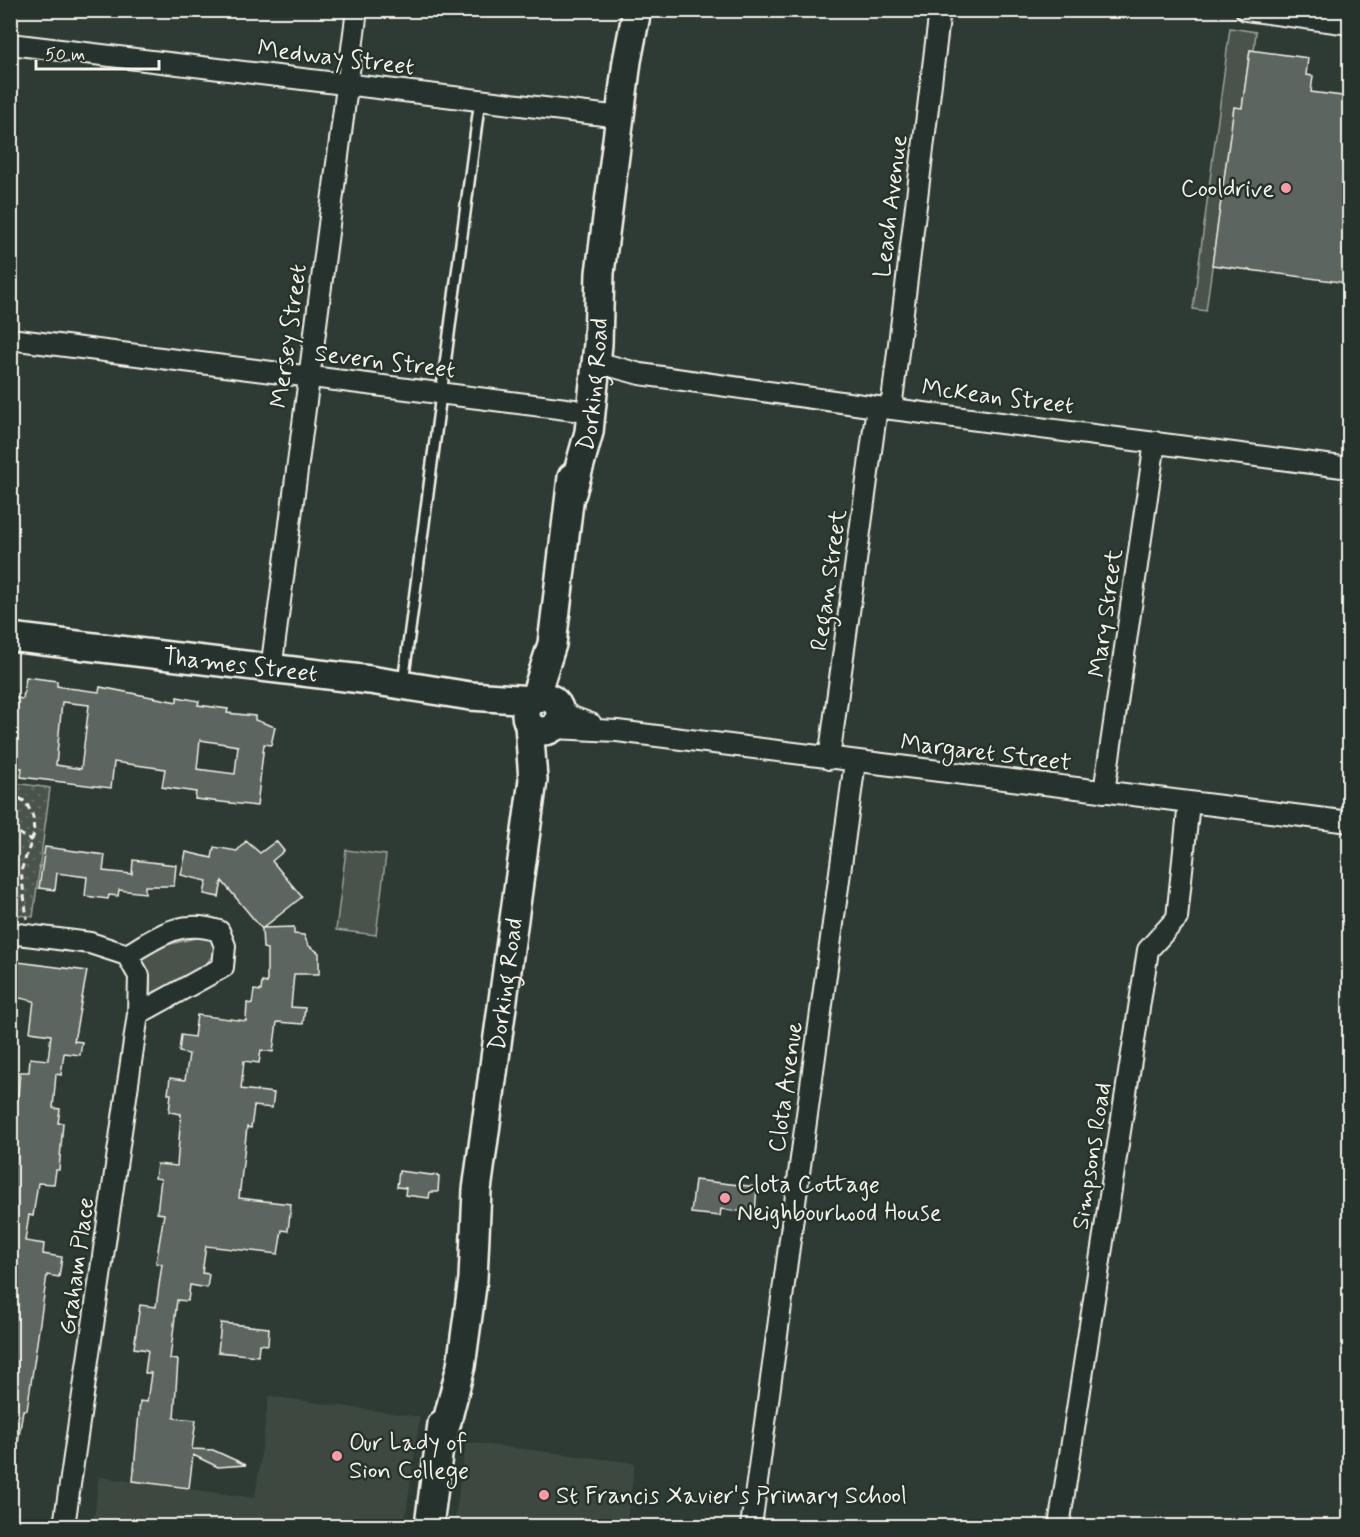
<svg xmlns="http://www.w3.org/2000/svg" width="1360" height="1537" viewBox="0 0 1360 1537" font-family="Mynerve,sans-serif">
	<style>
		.built { fill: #3c4841 }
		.green { fill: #48524c; stroke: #9ea29a; stroke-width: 1.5 }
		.park { fill: url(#park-dots); stroke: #9ea29a; stroke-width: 1.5 }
		.building { fill: #5c655e; stroke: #f4f1e8; stroke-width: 1.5; fill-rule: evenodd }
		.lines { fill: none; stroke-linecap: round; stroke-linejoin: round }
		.lane-casing { stroke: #f4f1e8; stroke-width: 14 }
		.street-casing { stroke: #f4f1e8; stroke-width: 24 }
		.secondary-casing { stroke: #f4f1e8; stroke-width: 32 }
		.path { stroke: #f4f1e8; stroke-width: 3; stroke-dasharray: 6 4.5; stroke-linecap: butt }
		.lane { stroke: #26332d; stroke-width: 9 }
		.street { stroke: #26332d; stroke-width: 20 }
		.secondary { stroke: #26332d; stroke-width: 27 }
		.poi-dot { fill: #ff9aa2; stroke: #26332d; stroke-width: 2 }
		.labels { text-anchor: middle; stroke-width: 5; stroke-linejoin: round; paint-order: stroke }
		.street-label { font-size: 24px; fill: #f4f1e8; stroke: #26332d }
		.poi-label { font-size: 24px; fill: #f4f1e8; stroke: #26332d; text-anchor: start }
	</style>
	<defs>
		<pattern id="park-dots" width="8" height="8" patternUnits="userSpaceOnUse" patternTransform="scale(1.5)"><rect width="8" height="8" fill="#48524c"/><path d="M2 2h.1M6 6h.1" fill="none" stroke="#636b66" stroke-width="1.8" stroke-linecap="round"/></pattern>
	</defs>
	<rect width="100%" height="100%" fill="#2e3b34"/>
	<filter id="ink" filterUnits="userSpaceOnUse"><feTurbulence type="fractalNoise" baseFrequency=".0167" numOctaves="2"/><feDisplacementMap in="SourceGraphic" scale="12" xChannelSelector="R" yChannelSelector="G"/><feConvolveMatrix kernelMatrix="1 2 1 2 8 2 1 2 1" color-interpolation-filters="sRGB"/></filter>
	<g filter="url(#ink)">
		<path class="built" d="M269 1396 420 1417 404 1526H93L99 1477 255 1498Z
			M466 1442 635 1463 626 1526H454Z"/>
		<path class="green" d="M1230 28 1256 32 1254 51 1250 50 1242 108 1234 107 1206 311 1193 309Z
			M346 850 386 855 376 935 336 930Z
			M209 935 217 948 204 968 150 994V977L140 954 144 950Z"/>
		<path class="park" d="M15 783 50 788 33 917 11 914 10 786 14 787Z"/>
		<path class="building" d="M1250 50 1308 58 1306 75 1313 76 1311 92 1350 97 1347 283 1212 265 1234 107 1242 108Z
			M26 677 57 681V686L68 688 99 692 100 687 177 702V697L199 701 198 705 228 709 227 713 255 716V720L275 727 271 745 264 744 257 806 195 799 196 792 162 787 165 769 114 762 111 788 21 777 22 768 10 767V697L23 699ZM62 702 89 705 81 769 56 765ZM200 740 238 746 235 774 197 769Z
			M246 841 260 853 276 841 284 851 272 861 302 897 263 928 294 927V934L304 935 308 945 319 953V974H294L291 1007 305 1008 303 1024 277 1022 273 1052 261 1050 259 1063 244 1061 241 1089 274 1093 272 1108 254 1106 251 1128 247 1127 239 1198 291 1204 288 1231 282 1230 278 1254 206 1246 202 1273 209 1274 207 1288 190 1285 188 1301 177 1300 170 1359 178 1360 174 1418 196 1420 192 1449 213 1450 246 1465 218 1467 193 1455 189 1488 133 1481 140 1401 147 1402 151 1373H145L148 1350 134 1348 140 1305 156 1307 162 1264 156 1263 164 1214 157 1213 161 1179 155 1178 157 1164 177 1166 181 1114 169 1112 171 1094H168L170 1078 185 1080 189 1054 179 1052 181 1035 194 1037 197 1015 246 1021 247 1003 252 1004 254 990 261 991 262 982 267 983V949L263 948 262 929 222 881 219 897 204 894 207 881 181 875 186 852 212 858 214 847 237 851Z
			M45 847 105 855 103 871 132 874 133 860 176 865 174 886H145V893L119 890 118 896 109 895 108 899 85 896 87 877 57 873 55 890 39 888Z
			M10 961 87 971 74 1041 82 1042 80 1055 64 1053 61 1075 56 1074 53 1108 60 1109 58 1123H63L59 1170H56L54 1184 38 1183 33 1216 29 1215 25 1241 44 1244 43 1254 62 1257 59 1277 47 1275 27 1410H23L18 1443 10 1442V1289L15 1260H10V1105L17 1106 20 1072H29L30 1058 48 1060 51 1035 30 1032 34 1001 10 996Z
			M399 1171 439 1176 438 1192H430L429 1198 405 1195 406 1188 397 1187Z
			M695 1180 757 1187 755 1213 721 1209 720 1216 691 1213Z
			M221 1323 269 1328 268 1345 259 1344 258 1356 218 1352Z"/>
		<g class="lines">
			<defs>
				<path id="lane" d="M403 683 480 99"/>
				<path id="street" d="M1246 10 1350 24
					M10 44 620 117
					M10 339 574 410
					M596 362 640 374 877 407 1350 468
					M891 409 940 10
					M271 670 357 10
					M558 708 572 717 591 724
					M553 728 617 731 1350 822
					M829 759 877 407
					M1104 792 1155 442
					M10 933 90 943 127 955 139 976 138 1014 64 1526
					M127 955C159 936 181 918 219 931L225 946 223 967 138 1014
					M751 1526 855 762
					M1059 1526 1148 950 1177 918 1189 802"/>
				<g id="secondary">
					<path id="s1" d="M572 493 589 432 598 344 600 273 627 61 637 10"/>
					<path id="s2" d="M10 637 370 680 470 696 534 700"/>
					<circle cx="543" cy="714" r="17"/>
					<path d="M534 700 552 644 572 477"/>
					<path id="s3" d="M442 1441 461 1366 473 1279 477 1190 533 780 529 724"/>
					<path d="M429 1526 442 1424"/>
				</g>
			</defs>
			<use href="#lane" class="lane-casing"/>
			<use href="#street" class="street-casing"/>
			<use href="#secondary" class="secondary-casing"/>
			<path class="path" d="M10 793 26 802 33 817 34 834 21 871 27 919
				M10 828 32 841"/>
			<use href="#lane" class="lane"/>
			<use href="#street" class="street"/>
			<use href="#secondary" class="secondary"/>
		</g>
	</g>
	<g class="poi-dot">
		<circle cx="1286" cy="188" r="6"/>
		<circle cx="725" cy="1198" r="6"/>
		<circle cx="337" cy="1456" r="6"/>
		<circle cx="544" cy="1495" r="6"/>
	</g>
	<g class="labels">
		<g class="street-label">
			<text transform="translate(336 57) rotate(7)" y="8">Medway Street</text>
			<text transform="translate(890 206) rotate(-83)" y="8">Leach Avenue</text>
			<text transform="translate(288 336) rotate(-82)" y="8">Mersey Street</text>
			<text transform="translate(385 361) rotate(7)" y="8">Severn Street</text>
			<text dy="8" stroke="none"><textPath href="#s1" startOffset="111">Dorking Road</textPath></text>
			<text transform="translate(998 396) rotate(7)" y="8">McKean Street</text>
			<text transform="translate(828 580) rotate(-82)" y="8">Regan Street</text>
			<text transform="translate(1105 613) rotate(-82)" y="8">Mary Street</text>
			<text dy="8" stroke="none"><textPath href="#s2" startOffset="232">Thames Street</textPath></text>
			<text transform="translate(986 752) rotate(7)" y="8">Margaret Street</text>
			<text dy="8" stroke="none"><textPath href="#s3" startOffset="462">Dorking Road</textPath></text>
			<text transform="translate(785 1087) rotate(-82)" y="8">Clota Avenue</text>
			<text transform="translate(1091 1156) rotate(-81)" y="8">Simpsons Road</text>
			<text transform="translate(76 1266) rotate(-82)" y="8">Graham Place</text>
		</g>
		<g class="poi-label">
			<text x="1274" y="196" text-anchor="end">Cooldrive</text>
			<text x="737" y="1192">Clota Cottage<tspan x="737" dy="28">Neighbourhood House</tspan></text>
			<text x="349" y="1450">Our Lady of<tspan x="349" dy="28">Sion College</tspan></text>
			<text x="556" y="1503">St Francis Xavier's Primary School</text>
		</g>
	</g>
	<rect width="1360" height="1537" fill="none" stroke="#26332d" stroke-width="36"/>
	<rect x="18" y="18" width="1324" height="1501" fill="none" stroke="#f4f1e8" stroke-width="2" filter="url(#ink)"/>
	<path d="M36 60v9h123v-9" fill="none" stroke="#f4f1e8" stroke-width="3"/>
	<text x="45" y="60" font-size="18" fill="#f4f1e8" stroke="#26332d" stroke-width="4.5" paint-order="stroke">50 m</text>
</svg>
